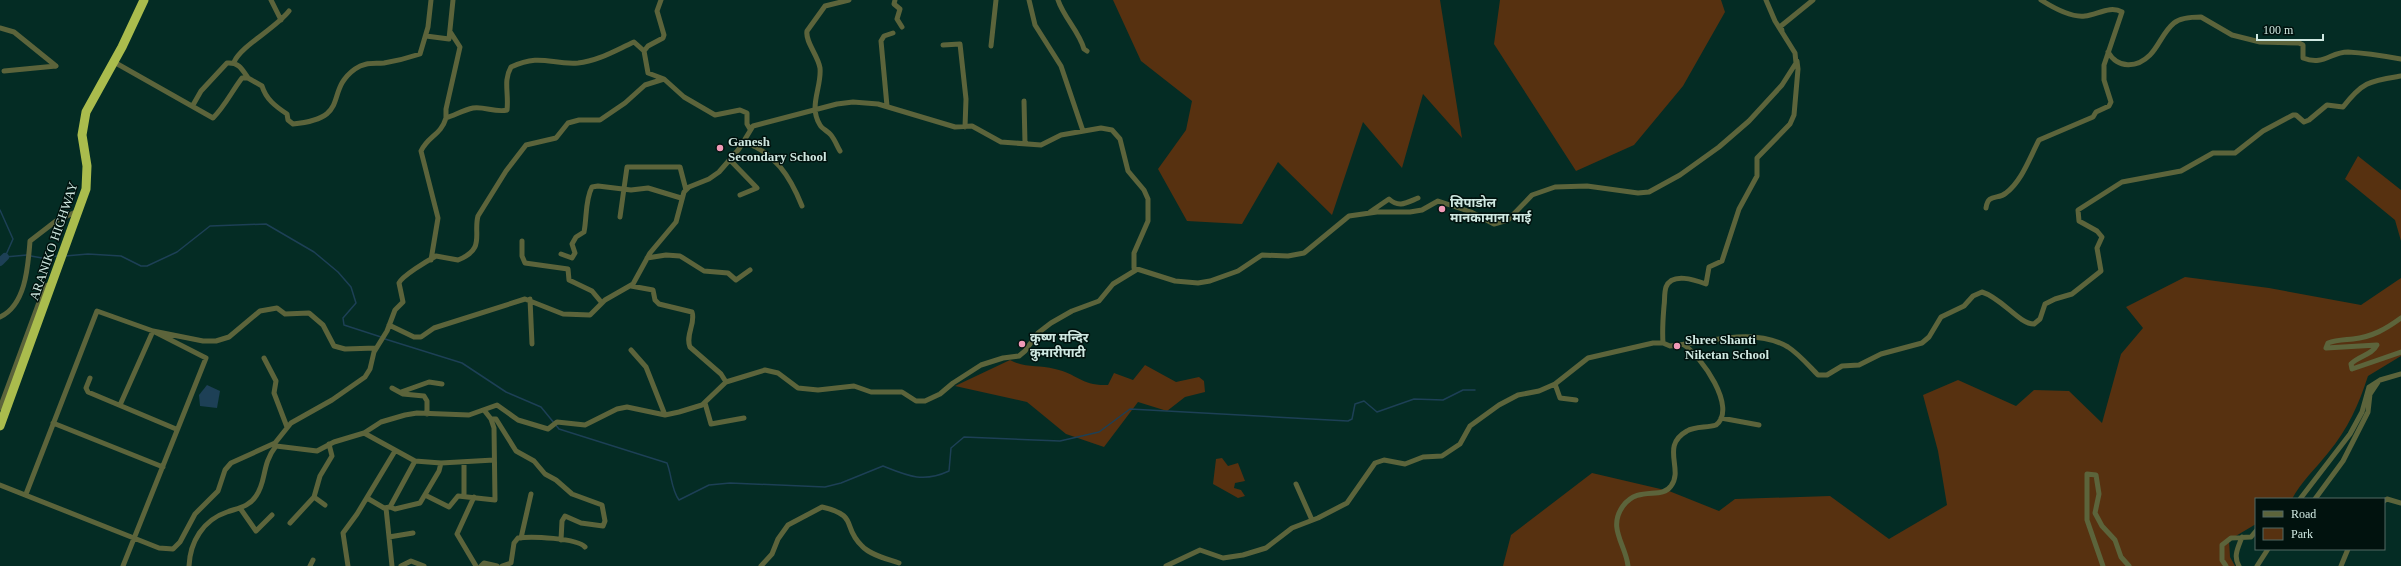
<svg xmlns="http://www.w3.org/2000/svg" width="2401" height="566" viewBox="0 0 2401 566" font-family="'Times New Roman','Noto Sans Devanagari',serif">
	<style>
		.green { fill: #573110 }
		.water { fill: #1d4056 }
		.lines { fill: none; stroke-linecap: round; stroke-linejoin: round }
		.stream { stroke: #1d4056; stroke-width: 1.5 }
		.river { stroke: #1d4056; stroke-width: 8 }
		.street { stroke: #5c643b; stroke-width: 5 }
		.highway { stroke: #aabc4d; stroke-width: 9 }
		.poi-dot { fill: #f09ab7; stroke: #01120e; stroke-width: 1.5 }
		.labels { text-anchor: middle; stroke-width: 3; stroke-linejoin: round; paint-order: stroke }
		.poi-label { font-size: 13px; font-weight: bold; fill: #cfe8e1; stroke: #01120e; text-anchor: start }
		.street-label { font-size: 13px; fill: #cfe8e1; stroke: #01120e }
	</style>
	<rect width="100%" height="100%" fill="#042c24"/>
	<path class="green" d="M1113 0H1440L1462 138 1423 94 1402 168 1363 122 1332 215 1278 162 1242 224 1187 221 1158 169 1186 130 1192 101 1141 61Z
		M1500 0H1721L1725 12 1683 86 1634 145 1576 171 1494 44Z
		M2358 156 2401 190V241L2395 220 2345 179Z
		M2185 277 2269 288 2361 305 2401 278V356L2368 376C2359 404 2348 429 2328 453 2316 468 2301 482 2292 499H2256V524L2229 540 2230 557 2235 566H1503L1511 535 1592 473 1669 491 1719 511 1735 499 1830 496 1889 539 1947 505 1938 451 1923 395 1958 380 2016 406 2034 390 2069 391 2102 423 2121 354 2143 328 2126 307Z
		M1010 360C1027 369 1038 364 1055 369 1078 374 1081 386 1108 385L1114 373 1133 380 1145 365 1176 382 1199 377 1204 381 1205 392 1185 397 1167 411 1138 402 1104 447 1066 434 1027 402 955 386Z
		M1222 458 1228 466 1238 463 1245 481 1235 483 1234 488 1241 490 1245 496 1238 498 1213 484 1216 459Z"/>
	<path class="water" d="M207 385 220 391 217 408 200 406 199 395Z"/>
	<g class="lines">
		<path class="stream" d="M0 210 13 239 5 257
			M31 256 42 258 57 256
			M65 256 88 254 121 256 141 266H147L177 252 210 226 266 224 314 252 338 272 351 287 356 303 343 318 344 325 381 337
			M5 257 27 255
			M385 339 462 363 506 392 541 407 559 429 667 463C672 476 671 489 679 500L709 485 730 483 825 487 841 483 883 466C908 476 923 483 949 471L951 448 964 437 1060 441 1099 432 1130 409 1348 421 1352 419 1355 404 1364 401 1377 412 1414 399 1443 400 1463 390H1475"/>
		<path class="river" d="M0 262 5 257"/>
		<path class="street" d="M271 0 281 20
			M895 0 894 4 900 9 897 19 902 27
			M1029 0 1035 25 1061 66 1083 131
			M1058 0C1064 18 1079 31 1084 49L1087 51
			M0 28 14 32 56 66
			M1782 31 1781 26 1813 0
			M426 36 449 39 453 0
			M943 45 960 44 966 99 965 127
			M991 46 996 0
			M644 51 648 46 663 38 664 35 657 11 661 0
			M2108 52C2118 69 2137 68 2150 55 2159 46 2163 32 2174 23 2180 18 2193 17 2201 17L2232 35 2260 42 2299 43 2303 45V58C2324 66 2330 52 2348 52 2365 53 2384 56 2401 59
			M114 62 213 118C225 106 232 91 242 78H248L262 86C266 99 275 106 287 114L288 120 293 124C353 118 323 92 355 69 365 62 373 64 384 63 396 61 408 58 420 54L428 27 431 0
			M234 62C242 45 275 29 289 11
			M4 71 56 66
			M1024 101 1025 143
			M193 105 201 91 227 63C239 62 242 69 248 78
			M887 106 881 41 884 36 893 33
			M446 118V109L460 47 451 33
			M744 142C775 153 790 176 802 206
			M840 151C837 146 835 140 831 135 828 131 822 129 820 125 808 106 822 87 820 68 818 55 805 42 807 31L825 6 849 0
			M730 160 757 188 740 195
			M1986 208C1988 193 1998 200 2006 193 2022 181 2030 157 2039 140L2093 117 2096 112 2109 106 2111 102 2104 80V65L2122 12C2110 5 2097 15 2085 16 2071 18 2052 7 2041 0
			M1370 212 1389 199C1399 208 1406 203 1418 198
			M620 217 627 167H680L686 190
			M522 241V256L525 263 568 269 569 280 592 291 602 303
			M561 254 572 258 575 253 572 244 576 237 584 232C587 217 585 200 592 187L598 186 631 190 648 188 681 198
			M647 258 666 255 680 256 704 271 728 273 736 280 750 270
			M431 260 438 218 421 151C428 136 441 135 446 118 455 115 464 110 473 108 484 106 496 113 507 110 509 93 503 81 511 67 541 53 551 65 578 63 598 61 616 50 634 42L644 51 648 73 664 79
			M631 286 653 290 655 300 659 304 692 312C696 323 685 335 690 347L721 374 726 382
			M530 299 532 344
			M0 317C26 305 28 266 30 241L56 221 78 211
			M2401 318C2386 329 2372 337 2353 339 2344 340 2336 340 2328 343L2326 348 2377 345C2372 355 2358 356 2351 364L2352 369 2401 352
			M389 325 414 337H421L434 328 525 299 563 314 590 315 605 300 633 284 650 253 676 222 684 192 689 187 709 179 719 172 739 149 753 126 837 104 853 102 878 104 955 127 972 126 1001 142 1041 145 1061 135 1101 128 1112 130 1120 139 1128 171 1144 190 1148 199V221L1134 253V268L1175 281 1198 283 1210 281 1238 271 1262 255 1288 256 1304 253 1349 216 1377 212H1410L1422 210 1438 201 1471 212 1494 224 1508 220 1532 195 1555 187 1587 186 1638 193 1649 192 1680 175 1719 147 1749 121 1782 85 1796 63 1795 53 1775 21 1766 0
			M1663 343C1662 329 1663 319 1664 306 1665 300 1664 293 1666 287 1672 272 1695 280 1706 284L1709 267 1722 261 1739 209 1757 176V158L1790 124 1794 115 1798 69 1797 61
			M631 350 646 367 665 415
			M264 358 276 381 274 393 287 427
			M90 378 86 388 88 392 176 429
			M1555 384 1560 398 1576 400
			M392 388 403 394 424 396 427 401V414
			M401 392 429 382 442 384
			M705 403 711 424 744 418
			M120 405 153 331 203 341H216L229 337 260 311 277 308 285 314 309 313 323 325 334 346 345 349 376 348
			M0 408 45 286 52 284
			M1721 418 1759 425
			M491 419H496L516 451 534 461 545 474 556 480 572 494 602 505 605 521 603 526 581 523 565 516 562 521 561 540
			M53 423 163 467
			M364 433 415 461 441 463 494 460
			M276 446 317 451 334 442 364 433 381 422 405 415 417 413 469 415 497 405 518 420 548 429 557 422 585 425 617 409 627 407 665 415 679 412 702 405 726 382 765 370 778 373 798 388 818 390 854 386 871 392H902L916 401H925L940 394 953 383 981 365 1003 358 1019 356 1025 351 1038 333 1051 323 1072 311 1099 301 1113 284 1136 270
			M464 462V496
			M1296 484 1312 520
			M0 485 159 548 173 549 180 542 195 514 218 491 225 470 231 463 275 443 291 423 332 400 365 377 370 369 374 352 387 331 395 310 403 302 399 283C402 276 427 261 436 256L458 260C486 249 473 234 478 216L506 171 526 145 556 138 568 123 579 120H600L625 103 645 85 664 79 684 97 715 115 740 110 747 113V124L750 129
			M26 494 97 311 153 331 206 358 123 566
			M425 495 449 507 458 496 495 500 494 428 491 419 484 410
			M314 497 325 505
			M474 497 457 534 476 566
			M367 498 384 508 390 507 415 461
			M2300 499 2350 434 2362 412 2369 387 2380 380 2401 374
			M2315 499 2343 461 2368 412 2370 394 2378 382
			M2384 501 2387 499 2401 503
			M390 507 395 509 420 503 439 471 441 463
			M240 508 256 531 272 515
			M386 508 392 566
			M290 523 314 497 320 476 332 456 329 444
			M389 537 413 533
			M521 538 531 494
			M189 566C190 542 203 520 227 512 238 508 249 507 256 496 267 481 261 465 276 446
			M310 566 313 560
			M348 566 343 533 357 514 395 451
			M401 566 411 561 424 566
			M481 566 484 563 497 566
			M502 566 511 563 514 543 518 538C531 536 577 538 585 547
			M761 566 772 554 778 539 788 525 822 507C860 516 841 526 862 546 870 555 888 559 899 563
			M1166 566 1200 550 1223 558 1243 555 1266 548 1292 528 1318 518 1347 503 1375 463 1384 460 1405 464 1423 457 1442 456 1460 444 1470 426 1499 405 1518 395 1539 391 1555 384 1588 358 1653 343H1663L1670 346C1707 343 1753 326 1788 347 1799 354 1809 366 1818 375H1827L1842 366 1859 365 1881 354 1922 343 1929 337 1941 317 1964 306 1973 296 1982 292C2002 298 2019 324 2034 324L2040 319 2045 304 2055 299 2072 294 2101 271 2097 248 2102 237 2097 231 2079 221 2078 210 2122 182 2181 171 2213 153H2235L2263 131 2293 115H2296L2304 122 2309 120 2327 105 2343 107C2363 81 2370 81 2401 76
			M1628 566C1626 545 1607 528 1623 506 1639 485 1661 500 1671 486 1684 469 1660 446 1687 431 1695 426 1707 428 1716 425 1738 408 1701 356 1684 345
			M2103 566 2087 520V474L2096 475 2099 494 2095 513 2102 526 2115 540 2121 557 2129 566
			M2226 566 2222 560V545L2231 538 2251 537 2256 531
			M2239 566C2233 556 2238 548 2242 537
			M2257 566 2268 549
			M2341 566 2348 549"/>
		<path class="highway" d="M0 426 86 189 87 166 82 135 86 112 122 47 144 0"/>
	</g>
	<g class="poi-dot">
		<circle cx="720" cy="148" r="4"/>
		<circle cx="1442" cy="209" r="4"/>
		<circle cx="1022" cy="344" r="4"/>
		<circle cx="1677" cy="346" r="4"/>
	</g>
	<g class="labels">
		<g class="poi-label">
			<text x="728" y="146">Ganesh<tspan x="728" dy="15">Secondary School</tspan></text>
			<text x="1450" y="207">सिपाडोल<tspan x="1450" dy="15">मानकामाना माई</tspan></text>
			<text x="1030" y="342">कृष्ण मन्दिर<tspan x="1030" dy="15">कुमारीपाटी</tspan></text>
			<text x="1685" y="344">Shree Shanti<tspan x="1685" dy="15">Niketan School</tspan></text>
		</g>
		<g class="street-label">
			<text transform="translate(53 241) rotate(-71)" y="5">ARANIKO HIGHWAY</text>
		</g>
	</g>
	<rect x="2255" y="498" width="130" height="52" fill="#01120e" stroke="#536862"/>
	<rect x="2263" y="511" width="20" height="6" fill="#5c643b" stroke="#536862"/>
	<text x="2291" y="518" font-size="12" fill="#cfe8e1">Road</text>
	<rect x="2263" y="528" width="20" height="12" fill="#573110" stroke="#536862"/>
	<text x="2291" y="538" font-size="12" fill="#cfe8e1">Park</text>
	<path d="M2257 34v6h66v-6" fill="none" stroke="#cfe8e1" stroke-width="2"/>
	<text x="2263" y="34" font-size="12" fill="#cfe8e1" stroke="#01120e" stroke-width="3" paint-order="stroke">100 m</text>
</svg>
